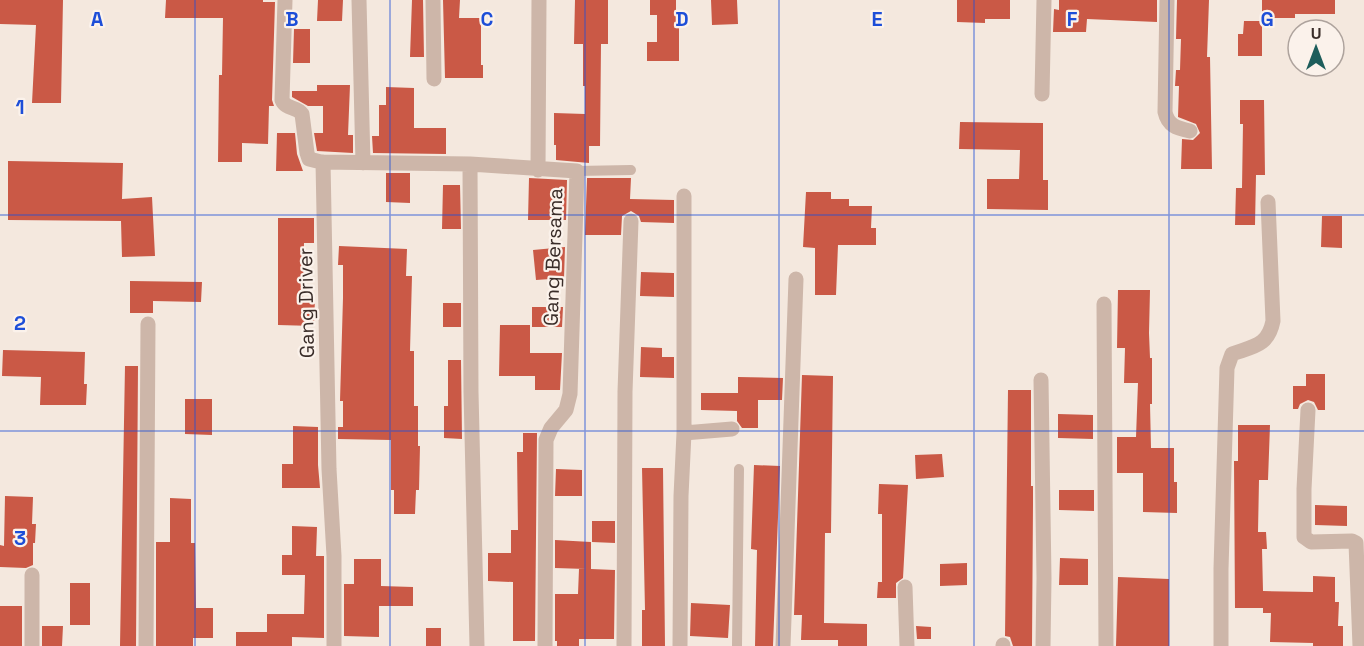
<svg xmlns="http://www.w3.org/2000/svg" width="1364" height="646" viewBox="0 0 1364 646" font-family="'Space Grotesk',sans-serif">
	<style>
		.building { fill: #ca5946 }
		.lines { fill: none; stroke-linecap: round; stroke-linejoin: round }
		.service { stroke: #cdb6a9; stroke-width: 10 }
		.minor { stroke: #cdb6a9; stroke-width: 15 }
		.grid { fill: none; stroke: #1d4ed8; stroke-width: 1.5; stroke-opacity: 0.55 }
		.labels { text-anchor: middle; stroke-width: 4.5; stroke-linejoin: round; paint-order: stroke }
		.street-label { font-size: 20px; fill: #3a2d29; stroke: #fbf2eb }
		.grid-label { font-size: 20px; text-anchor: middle; font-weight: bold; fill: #1d4ed8; stroke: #fbf2eb; stroke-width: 4.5; stroke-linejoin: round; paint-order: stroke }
	</style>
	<rect width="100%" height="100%" fill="#f4e8de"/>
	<path class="building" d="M0 0H63L61 103H32L36 25 0 24Z
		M166 0H263V2H275L272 100 274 106H269L268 144 242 143V162H218L219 75H222L223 18H165Z
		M318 0H343L342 21H317Z
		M412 0H423L424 57H410Z
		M443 0H460L459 18H481V65H483V78H445Z
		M575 0H608V44H601L600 146H589V163L556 160V145H554V113L585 114V86H583V44H574Z
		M650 0H676V17H679V61H647V42H657V15H650Z
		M711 0H737L738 24 712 25Z
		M957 0H1010V19H985V23L957 22Z
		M1059 0H1157V22L1087 19 1086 32H1053L1054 9 1059 10Z
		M1177 0H1209L1207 57H1210L1212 169H1181L1182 139 1193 140 1200 133 1196 124 1178 117 1179 86H1175L1176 70H1180L1181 39H1176Z
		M1262 0H1335V14H1295V18H1262Z
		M1244 21H1262V56H1238V34H1243Z
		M294 29H310V63H293Z
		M317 85H350L348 135H353V153L317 151 314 133H323V106H308L292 97V91H317Z
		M386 87 414 88V128H446V154L373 153 372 136H379V105H386Z
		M1240 100H1264L1265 175H1256L1255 225H1235L1236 188H1242L1243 124H1240Z
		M960 122 1043 123V180H1048V210L987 209V179H1019L1020 150 959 149Z
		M277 133H295L297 154 303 171H276Z
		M8 161 123 163 122 199 152 197 155 256 122 257 121 221 8 220Z
		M386 173H410V203L386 202Z
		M529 178 567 180 566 220H528Z
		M587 178H631L630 199 674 200V223L641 222 639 216 631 211 622 216 621 235H585Z
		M443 185H460L461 229H442Z
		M806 192H831V199H849V206H872L871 228H876V245H838L836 295H815V248L803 247Z
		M1322 216H1342V248L1321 247Z
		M278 218H314V243H304L303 298H315L314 326 278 325Z
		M339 246 407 249 406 276H412L410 351H414V406H418V446H420L419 490H416L415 514H394V490H391V440L338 439V427H343V401H340L343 298V265H338Z
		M565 247 564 278 536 280 533 250Z
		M641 272 674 273V297L640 296Z
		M130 281 202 282 201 302 153 301V313H130Z
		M1118 290H1150L1149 333 1150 358H1152V404H1150L1151 448H1174V482H1177V513L1143 512V473H1117V437H1136L1138 383H1124L1125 348H1117Z
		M443 303H461V327H443Z
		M532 307H563L562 327H532Z
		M500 325H530V353H562L560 390H535V376H499Z
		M641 347 662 348V357H674V378L640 377Z
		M3 350 85 352 84 384H87L86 405H40L41 377 2 376Z
		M448 360H461L462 439 444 438V406H448Z
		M125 366H138L136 646H120Z
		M1306 374H1325V410H1318L1314 402 1308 400 1300 404 1298 409H1293V386H1306Z
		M802 375 833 376 831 533H825L824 623 867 624V646H838V640H801L802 615H794Z
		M738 377 783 378 782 400H758V428H742L737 421V411L701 410V393H738Z
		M1008 390H1031V486H1033V504L1032 646H1013L1010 637 1005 636Z
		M185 399H212V435L185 434Z
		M1058 414 1093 415V439L1058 438Z
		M1238 425H1270L1268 480H1259L1258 532H1266L1267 549H1262L1263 591 1313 592V576L1335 577V602H1339L1338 626H1343V646H1313V643L1270 642 1271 613H1263V608H1235L1234 461H1238Z
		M293 426 318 427V465L320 488H282V464H293Z
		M523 433H537L535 641H513V582L488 581V553H511V530H518L517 452H523Z
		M942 454 944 477 916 479 915 455Z
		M754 465 780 466 773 646H755L757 550 751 549Z
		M642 468H663L665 646H642V610H645Z
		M556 469 582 470V496H555Z
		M879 484 908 485 903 578 896 583V598H877L878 582H882V514H878Z
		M1059 490H1094V511L1059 510Z
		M5 496 33 497 32 524H36L35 543H33V565L26 568 0 567V545L4 546Z
		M170 498 191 499V543H195L196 608H213V638H193V646H156V542H170Z
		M1315 505 1347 506V526L1315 525Z
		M592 521H615V543L592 542Z
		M292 526 317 527 316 556H324V638L292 637V646H236V632H267V614H304L305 575H282V555H292Z
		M555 540 591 542V569L615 570 614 639H579V646H557V641H555V594H578L579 569H586L555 568Z
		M1060 558 1088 559V585H1059Z
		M354 559H381V586L413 587V606H379V637L344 636V584H354Z
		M967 563V585L940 586V564Z
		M1118 577 1169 579V646H1116Z
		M70 583H90V625H70Z
		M691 603 730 605 728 638 690 636Z
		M0 606H22V646H0Z
		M42 626H63L62 646H42Z
		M916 626 931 627V639H917Z
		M426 628H441V646H426Z"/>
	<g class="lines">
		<path class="service" d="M577 171 631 170
			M737 646 739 469"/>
		<path class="minor" d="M285 0 282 100C286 110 297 106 302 114L307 153 309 159 321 162 470 164 577 171 570 394 566 410 551 428 546 440 545 646
			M359 0 363 163
			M433 0 434 79
			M1167 0 1165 112C1168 126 1177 128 1190 131
			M1042 94 1044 0
			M323 162 329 469 334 556V646
			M470 164 471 392 477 646
			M538 170 539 0
			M1104 304 1106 646
			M1041 380 1044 578 1043 646
			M1308 410 1304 489V537L1311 542 1352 541 1356 543 1360 646
			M684 433 732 429
			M905 587 907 646
			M1003 645V646
			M32 646V575
			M146 646 148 324
			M624 646 625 392 631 221
			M680 646 681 496 684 433V196
			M783 646 796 279
			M1221 646V569L1227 368 1232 354C1254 346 1268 346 1273 321L1268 202"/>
	</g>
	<path class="grid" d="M195 0V646M390 0V646M585 0V646M779 0V646M974 0V646M1169 0V646M0 215H1364M0 431H1364"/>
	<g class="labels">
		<g class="street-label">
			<text transform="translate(553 257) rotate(-88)" y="7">Gang Bersama</text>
			<text transform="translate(306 303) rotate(-91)" y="7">Gang Driver</text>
		</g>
	</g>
	<g class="grid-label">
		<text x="97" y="26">A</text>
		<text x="292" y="26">B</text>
		<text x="487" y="26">C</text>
		<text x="682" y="26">D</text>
		<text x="877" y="26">E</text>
		<text x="1072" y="26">F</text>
		<text x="1267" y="26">G</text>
		<text x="20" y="114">1</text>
		<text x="20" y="330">2</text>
		<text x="20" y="545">3</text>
	</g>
	<g transform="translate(1316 48)"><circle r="28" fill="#fbf2eb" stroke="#aea39d" stroke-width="1.5"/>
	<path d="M0-4.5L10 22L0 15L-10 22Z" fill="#1d5d5b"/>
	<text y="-9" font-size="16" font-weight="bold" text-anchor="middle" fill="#3a2d29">U</text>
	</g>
</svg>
